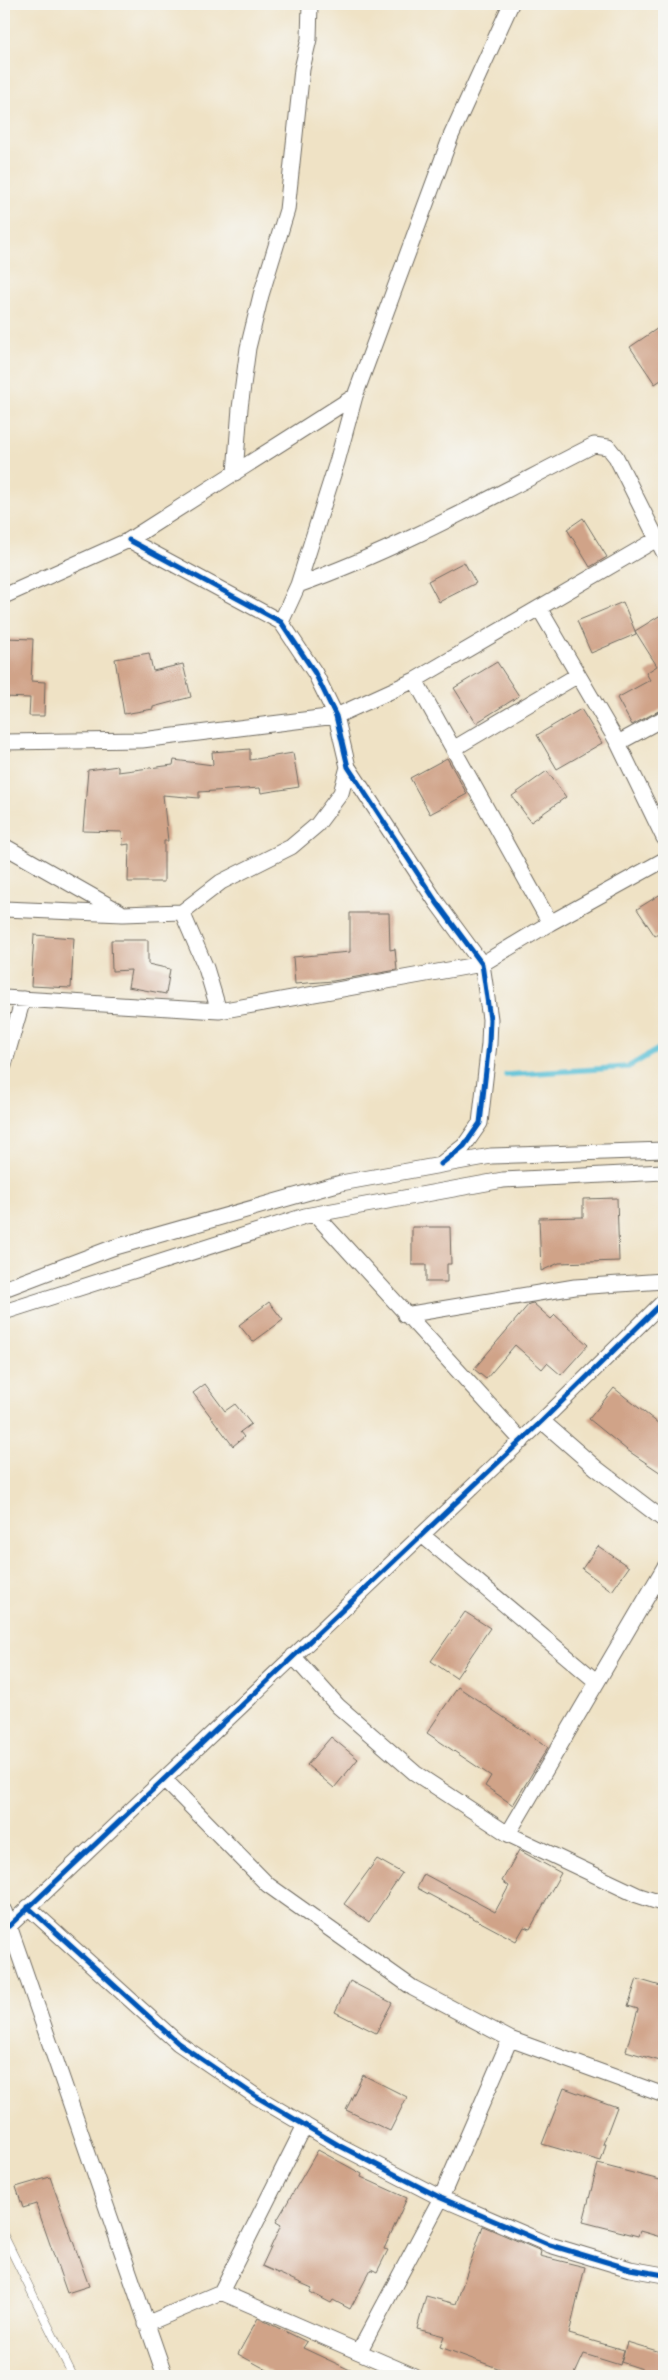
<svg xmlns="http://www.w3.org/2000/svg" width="668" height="2380" viewBox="0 0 668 2380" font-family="'Balsamiq Sans',sans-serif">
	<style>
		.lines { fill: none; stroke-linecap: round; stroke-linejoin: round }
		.stream { stroke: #59c0d6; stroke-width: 5.5 }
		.building { fill: #d0a388 }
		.lane-casing { stroke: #706b61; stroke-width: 9 }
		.street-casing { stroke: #706b61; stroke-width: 17 }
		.lane { stroke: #fff; stroke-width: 8 }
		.street { stroke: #fff; stroke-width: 15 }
		.cycleway-casing { stroke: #f6f6f2; stroke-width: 8 }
		.cycleway { stroke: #0057b8; stroke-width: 5 }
	</style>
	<rect width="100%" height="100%" fill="#f6f6f2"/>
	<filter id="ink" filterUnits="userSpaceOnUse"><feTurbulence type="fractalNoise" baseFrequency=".02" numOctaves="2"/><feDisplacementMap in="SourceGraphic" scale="10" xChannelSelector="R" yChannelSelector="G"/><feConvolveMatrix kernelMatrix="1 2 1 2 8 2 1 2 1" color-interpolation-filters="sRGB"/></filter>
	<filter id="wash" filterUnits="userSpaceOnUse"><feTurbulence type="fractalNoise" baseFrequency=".0096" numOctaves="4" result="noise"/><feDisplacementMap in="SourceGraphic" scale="20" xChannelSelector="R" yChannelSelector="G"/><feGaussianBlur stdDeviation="1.12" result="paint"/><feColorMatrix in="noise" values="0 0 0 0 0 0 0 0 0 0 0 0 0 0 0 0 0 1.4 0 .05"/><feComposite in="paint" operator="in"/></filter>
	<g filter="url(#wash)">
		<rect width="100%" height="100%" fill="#efe2c5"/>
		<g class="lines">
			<path class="stream" d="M506 1075 628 1067 664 1046"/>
		</g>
		<g id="blocks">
			<path class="building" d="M664 324V378L655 384 630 347Z
				M583 518 607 557 590 567 567 529Z
				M464 562 476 583 439 602 428 581Z
				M623 602 635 631 664 613V708L632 725 617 698 650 680 646 673 657 666 635 631 636 634 591 653 577 621Z
				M5 638 33 639 31 681 45 682 44 716H29L30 698 4 697Z
				M149 653 153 671 183 664 191 697 153 707V709L124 714 115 659Z
				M497 662 519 696 476 723 454 688Z
				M581 709 602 743 557 769 537 735Z
				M250 749V760L293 753 299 787 261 793 260 788 199 792V798L163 795 168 841H164V882H128L129 844 123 845 122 832 83 831 88 770 118 766V772L173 765 174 760 213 765 212 752Z
				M447 758 467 794 430 814 410 778Z
				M547 771 566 797 531 822 512 796Z
				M664 892V930L655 936 637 909Z
				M350 913H389L390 950 395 949 397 970 333 981 295 984 293 957 350 952Z
				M34 935 74 938 71 988 31 986Z
				M111 940H148V964L170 969 166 994 128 987 131 970 112 971Z
				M617 1198 619 1261 559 1263 541 1271 539 1218 583 1217V1199Z
				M412 1227H450L451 1264H447V1282H426V1265H412Z
				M269 1302 283 1320 253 1342 239 1325Z
				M533 1303 551 1319 555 1315 588 1345 561 1375 547 1363 542 1369 515 1345 486 1379 474 1369 529 1304Z
				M205 1384 225 1411 235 1404 251 1424 240 1432 244 1437 233 1446 193 1393Z
				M614 1388 664 1428V1475L627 1450 589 1419Z
				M598 1546 629 1567 612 1591 582 1569Z
				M465 1612 490 1628 456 1678 431 1661Z
				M458 1687 548 1747 513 1805 485 1786 491 1776 427 1733Z
				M331 1737 358 1759 334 1788 307 1765Z
				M519 1850 561 1873 530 1929 524 1927 516 1941 417 1888 424 1874 495 1912 509 1886 502 1881Z
				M377 1859 402 1873 369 1922 344 1904Z
				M637 1979 664 1987V2047L660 2061 626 2051 638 2009 628 2006Z
				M350 1981 392 2003 376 2033 335 2012Z
				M363 2075 407 2097 390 2131 346 2110Z
				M564 2088 617 2107 603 2144H606L601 2161 542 2144Z
				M318 2150 362 2174 361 2177 407 2198 384 2249 388 2250 377 2272 371 2269 350 2309 333 2300 331 2303 310 2292 312 2288 262 2266 281 2225 276 2222Z
				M598 2164 664 2181V2238L640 2231 638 2236 583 2222Z
				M50 2177 89 2286 67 2293 36 2204 23 2208 16 2187Z
				M483 2226 541 2251 540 2256 585 2267 569 2334 624 2350 620 2365 584 2354 574 2376H530L503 2370 440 2347 444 2336 417 2329 426 2296 456 2304Z
				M258 2318 307 2342 303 2348 363 2376H278L238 2354Z
				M627 2342 664 2353V2376L621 2362Z"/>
		</g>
	</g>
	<g filter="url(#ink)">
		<use href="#blocks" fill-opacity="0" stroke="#706b61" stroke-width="1"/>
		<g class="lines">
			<defs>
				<path id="lane" d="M4 2236 73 2376"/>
				<path id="street" d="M235 473 240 408 248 348 261 295 287 210 302 69 309 39 310 4
					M129 540 281 622 315 673 336 716 348 767 437 903 482 964 490 1019 489 1044 480 1123 464 1146 441 1164
					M298 585C400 549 497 494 594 445L608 447 616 457 664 553
					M4 596 129 540 355 396
					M539 608 618 743 664 838
					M281 622 298 585 337 462 355 396 451 136 511 4
					M415 680 550 923
					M4 742 142 740 336 716 415 680 657 539
					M618 743 664 718
					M453 749 578 675
					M4 846 120 912
					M4 909 123 914 182 912 221 882 291 847 317 825 341 793 348 767
					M182 912 206 968 219 1011
					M4 998 219 1011 482 964 550 923 664 860
					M4 1065 23 999
					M316 1215 522 1441
					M4 1289 112 1248 341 1183 491 1156 664 1150
					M4 1312 305 1216 503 1180 664 1172
					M405 1315 575 1287 664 1281
					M542 1421 596 1468 664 1520
					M422 1535 597 1682
					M293 1656 338 1706 415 1773 508 1834 637 1895 664 1904
					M164 1779 268 1885 413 1988 510 2039 664 2095
					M508 1834 664 1568
					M28 1907 178 2043 257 2097 340 2146 441 2198 550 2245 630 2269 664 2275
					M4 1911 165 2376
					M9 1926 542 1421 664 1301
					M221 2292 414 2376
					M146 2324 221 2292 305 2125
					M359 2352 441 2198 510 2039"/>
			</defs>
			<use href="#lane" class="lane-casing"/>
			<use href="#street" class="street-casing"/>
			<use href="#lane" class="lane"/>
			<use href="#street" class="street"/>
			<defs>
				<path id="cycleway" d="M129 540 281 622 315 673 336 716 348 767 437 903 482 964 490 1019 489 1044 480 1123 464 1146 441 1164
					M28 1907 178 2043 257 2097 340 2146 441 2198 550 2245 630 2269 664 2275
					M9 1926 542 1421 664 1301"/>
			</defs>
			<use href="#cycleway" class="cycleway-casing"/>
			<use href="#cycleway" class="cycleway"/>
		</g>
	</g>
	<rect width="668" height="2380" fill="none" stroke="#f6f6f2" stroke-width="20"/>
</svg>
